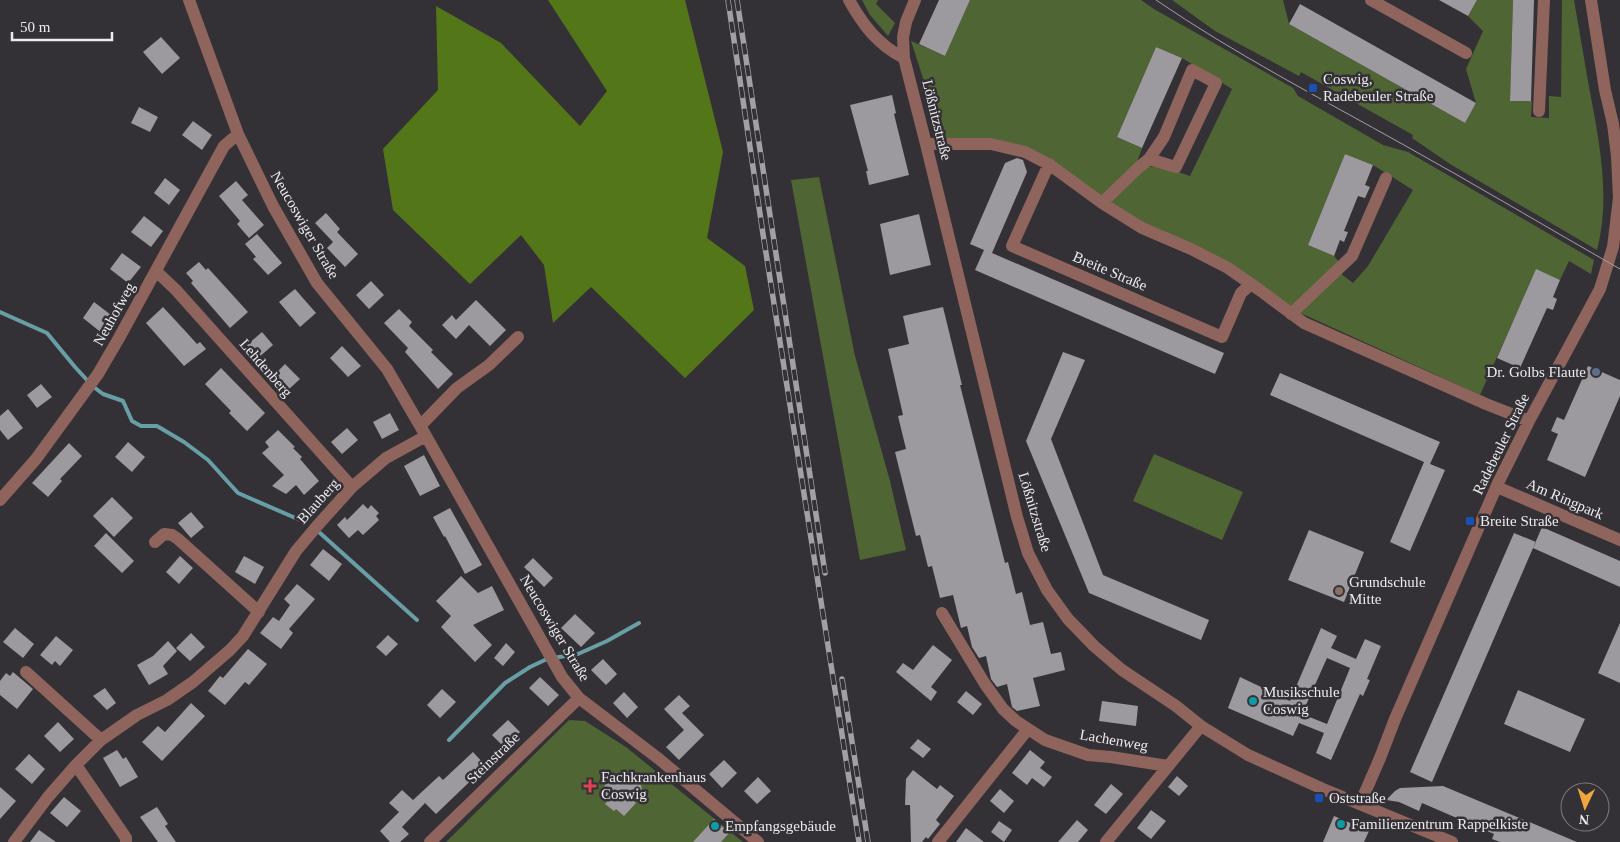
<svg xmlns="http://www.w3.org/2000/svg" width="1620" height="842" viewBox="0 0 1620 842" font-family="'Times New Roman',serif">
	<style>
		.green { fill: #4f6533; fill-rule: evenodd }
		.forest { fill: #537718 }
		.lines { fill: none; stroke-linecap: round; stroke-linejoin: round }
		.stream { stroke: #689ea6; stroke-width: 4 }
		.building { fill: #9c999f; fill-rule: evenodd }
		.street { stroke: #8f645d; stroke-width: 12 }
		.tram { stroke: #a2a0a4; stroke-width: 1 }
		.rail-casing { stroke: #a2a0a4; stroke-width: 5.5 }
		.rail { stroke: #343136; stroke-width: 4; stroke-dasharray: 11; stroke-linecap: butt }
		.transit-dot { fill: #1a4fb4; stroke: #343136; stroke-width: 2 }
		.service-dot { fill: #5c6f8a; stroke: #343136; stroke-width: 2 }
		.education-dot { fill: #8d6e63; stroke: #343136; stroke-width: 2 }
		.culture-dot { fill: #0f9aa8; stroke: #343136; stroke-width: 2 }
		.health-dot { fill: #e0444e; stroke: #343136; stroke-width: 2 }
		.labels { text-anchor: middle; stroke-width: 5; stroke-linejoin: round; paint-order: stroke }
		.poi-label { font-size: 15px; fill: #ebeaed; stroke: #343136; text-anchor: start }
		.street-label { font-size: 15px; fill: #ebeaed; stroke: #343136 }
	</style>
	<rect width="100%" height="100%" fill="#343136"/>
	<path class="green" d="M862 0H878L876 4 895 23 888 36 870 15Z
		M970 0H1141L1154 9 1293 88 1298 96 1383 145 1408 152 1594 260 1591 274 1569 261 1560 280 1536 270 1480 395 1294 310 1143 227 1025 151 944 143 911 41 945 56ZM1156 47 1182 58 1232 89 1190 176C1170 169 1157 164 1135 168L1142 148 1117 137ZM1345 154 1373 165 1413 190 1368 266 1353 283 1335 269 1341 264 1334 256 1308 245Z
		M1172 0H1283L1289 24 1465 123 1476 103 1466 69 1483 31 1468 16 1477 0H1513L1510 101H1532L1531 117 1549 118V96L1561 97 1562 0H1574C1579 29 1584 58 1589 87 1599 140 1611 197 1597 250L1450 164 1412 138 1413 135 1345 97 1346 94 1340 91 1338 93 1301 72 1299 76 1215 31Z
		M819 177 855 356 890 481 906 550 860 560 791 180Z
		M1154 454 1243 492 1222 540 1133 501Z
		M569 720 585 721 626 747 743 842H446Z"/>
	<path class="forest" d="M548 0H685L723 152 707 238 745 266 754 310 685 378 591 287 553 323 544 265 521 235 470 284 393 210 383 149 438 90 436 6 501 43 580 126 607 91Z"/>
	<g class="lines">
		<path class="stream" d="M0 312 47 333 75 367 87 380
			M95 388 103 394 123 401 132 421 141 426H157L184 442 208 460 238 493 300 520
			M320 533 417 620
			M449 740 505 683 530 667 547 659 578 654 607 641 639 623"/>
	</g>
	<path class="building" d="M939 0H970L945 56 919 44Z
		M1439 0H1477L1468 16Z
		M1513 0H1534L1531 101H1510Z
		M1300 4 1476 103 1465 123 1289 24Z
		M161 37 180 58 162 74 143 52Z
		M1156 47 1182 58 1142 148 1117 137Z
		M892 95 896 113 894 114 909 175 869 185 866 171H868L850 105Z
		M139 107 158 117 150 132 131 123Z
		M193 121 212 135 202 150 182 135Z
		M1345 154 1373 165 1365 185 1370 187 1365 198 1358 196 1344 231 1348 232 1344 242 1340 240 1334 256 1308 245Z
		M1017 158 1023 160 1027 172 992 253 1224 353 1215 374 975 270 984 250 970 244 1005 163Z
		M165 178 180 190 169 205 154 193Z
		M236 181 248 195 242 200 264 225 249 238 237 224 240 221 219 196Z
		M326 213 340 229 337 232 358 254 345 267 327 248 333 242 315 223Z
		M919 214 931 265 890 275 880 224Z
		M144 216 163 231 151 247 131 232Z
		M257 234 282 263 268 275 253 259 256 257 245 244Z
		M122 253 141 267 128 283 110 269Z
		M199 262 206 270 208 268 248 312 230 328 191 283 193 281 186 273Z
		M1536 269 1560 280 1553 297 1557 299 1553 310 1547 308 1520 368 1497 358Z
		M371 281 384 295 369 309 356 295Z
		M295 289 316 313 300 327 279 302Z
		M476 300 506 330 490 346 469 325 456 339 442 325 452 315 456 320Z
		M94 302 115 318 103 334 83 318Z
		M163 307 188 334 197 344 200 342 206 349 184 366 146 323Z
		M943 307 962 385H960L1005 563 1008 562 1016 594 1022 592 1030 625 1043 622 1051 654 1061 652 1065 670 1033 678 1040 706 1017 711 1012 707 1007 684 997 687 991 679 986 656 979 658 972 647 967 626 961 628 953 595 940 598 932 566 928 567 920 535 916 536 895 452 906 449 898 416 903 415 888 349 909 344 903 316Z
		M399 309 412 322 409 326 433 350 431 352 453 374 438 389 405 352 408 348 384 323Z
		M262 332 273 345 258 358 247 345Z
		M342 346 361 366 348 377 330 358Z
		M1063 352 1085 360 1051 439 1103 575 1209 620 1201 640 1089 593 1026 441Z
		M285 364 300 379 288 390 273 376Z
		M1588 366 1620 380V396L1585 477 1547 460 1558 434 1551 431 1557 417 1564 420Z
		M221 368 265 413 247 431 229 413 231 411 205 384Z
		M1280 373 1440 442 1430 464 1445 470 1410 551 1390 542 1424 462 1270 395Z
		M41 384 52 397 37 408 27 395Z
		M8 409 23 428 8 440 0 430V416Z
		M390 413 399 430 382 439 373 422Z
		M347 428 358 440 342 454 331 442Z
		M278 430 295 447 293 448 302 457 300 459 319 481 304 495 296 485 286 494 272 486 284 475 262 453 269 447 265 442Z
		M128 442 145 457 132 472 115 457Z
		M69 443 82 456 60 479 62 481 48 497 32 483Z
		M424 455 440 486 420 496 404 466Z
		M112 497 133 518 114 537 93 516Z
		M363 504 368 509 371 505 379 513 376 516 379 520 363 535 358 530 349 538 337 525 345 517 347 520Z
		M450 508 482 565 465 574 445 536 444 537 433 517Z
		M191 512 204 527 191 538 178 523Z
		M1542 527 1620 561V587L1533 548 1432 782 1410 772 1514 533 1536 542 1533 548Z
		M1309 530 1364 552 1344 602 1288 580Z
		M106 533 134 561 122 573 94 546Z
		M323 549 342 564 329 581 310 565Z
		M180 556 193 568 179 584 166 572Z
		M244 556 264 567 255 584 235 572Z
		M533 558 553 578 544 587 524 567Z
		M461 576 478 593 492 586 504 610 473 625 492 645 475 662 441 627 451 616 436 601Z
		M297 584 315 599 289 629 293 633 281 649 260 633 273 617 279 621 290 605 284 599Z
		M575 614 595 633 581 647 561 628Z
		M1620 623V683L1598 673Z
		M15 628 34 644 23 658 3 642Z
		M1321 628 1337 636 1331 648 1356 659 1365 639 1381 646 1367 679 1370 680 1363 696 1360 694 1331 760 1316 753 1324 733 1299 723 1293 736 1228 708 1240 677 1290 701ZM1327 658 1350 668 1327 724 1302 714Z
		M191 633 205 647 190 661 176 648Z
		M388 635 398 644 386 656 376 647Z
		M56 636 73 650 60 666 55 661 52 665 40 655Z
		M168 641 177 651 163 666 168 674 149 685 137 665 153 656Z
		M506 643 515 652 503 666 494 658Z
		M933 645 952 660 931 687 937 692 931 701 896 672 903 663 913 670Z
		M248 649 267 664 249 685 245 682 225 705 208 691 220 676 223 678Z
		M603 659 617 674 606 685 591 670Z
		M13 672 33 689 17 709 0 695V681L6 673 10 676Z
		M540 677 559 695 548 706 529 688Z
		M105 688 116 703 107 710 93 696Z
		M442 689 456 702 440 718 427 705Z
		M1518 690 1585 719 1570 752 1504 724Z
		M966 691 982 704 973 715 957 702Z
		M624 692 638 707 627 718 613 703Z
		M679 695 690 706 682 713 704 735 679 760 666 747 684 730 664 709Z
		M1102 701 1138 706 1136 726 1099 721Z
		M191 703 205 716 162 761 142 742 158 726 165 732Z
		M508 720 520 732 505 748 492 735Z
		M58 722 74 739 60 752 44 736Z
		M918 739 931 749 923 758 910 748Z
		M117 750 123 759 126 757 138 777 120 787 103 758Z
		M1030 750 1045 762 1040 768 1052 777 1044 787 1032 778 1027 785 1012 773Z
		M473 752 486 766 436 814 425 803 402 827 409 834 400 842H390L380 831 399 812 389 803 402 790 413 800 439 776 443 780Z
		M29 754 45 769 32 784 15 769Z
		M724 760 737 773 722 788 709 774Z
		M913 770 937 789 940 785 954 796 936 820 940 824 928 839 926 837 922 842H911L910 805H905L906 779Z
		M624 771 632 772 633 778 641 785 642 791 633 800 636 803 624 816 616 809 614 811 605 804 607 802 600 795 605 789 604 778 615 781Z
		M1177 776 1188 786 1179 796 1168 787Z
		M758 777 771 791 757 804 744 791Z
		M1111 784 1123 794 1106 814 1094 805Z
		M1443 786 1577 842H1500L1492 839 1494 834 1422 803 1419 811 1399 802 1386 800 1395 791 1400 788Z
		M0 787 16 801 0 819Z
		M1000 789 1014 801 1004 813 990 801Z
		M64 797 81 811 67 827 50 813Z
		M157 807 168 824 165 826 176 842H158L140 817Z
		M1151 810 1166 821 1151 839 1137 828Z
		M1334 816 1369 831 1364 842H1323Z
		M714 819 729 833 721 842H693Z
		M1077 820 1088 830 1078 842H1058Z
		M999 821 1012 830 1004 842 991 832Z
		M966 828 984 842H956Z
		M39 830 56 842H30Z"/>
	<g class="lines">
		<path class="street" d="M189 0 238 134 273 206 317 283 387 369 426 436 562 677 579 698 659 759 758 842
			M849 0C863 25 878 45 904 58
			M915 0 906 22 903 37 904 58 926 144 1017 517 1028 553 1047 590 1068 619 1094 646 1122 670 1176 706 1201 726 1248 755 1323 789 1452 842
			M1371 0 1466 53
			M1539 111 1544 0
			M926 144H991L1025 152 1050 165 1102 203 1142 228 1191 249 1228 268 1261 291 1304 323 1486 404 1529 421
			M1049 164 1012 246 1222 337 1241 293 1251 284
			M1102 203 1138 168 1149 159 1164 137 1192 70 1216 83 1176 167 1149 159
			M156 271 176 290 352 487
			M1291 314 1352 256 1386 178
			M420 426 457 388 489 365 518 337
			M1497 487 1620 540
			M0 500 36 459 98 374 119 338 224 146 238 134
			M155 542 164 534 172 535 178 539 259 612
			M942 613 985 684 1003 709 1016 721 1045 740 1088 755 1111 757 1168 766
			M26 672 101 740
			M76 765 126 838V842
			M1360 804 1380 758 1395 719 1498 483 1529 421 1600 289 1613 247 1619 198 1617 156 1613 124 1605 90 1591 0
			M14 842 48 797 76 765 101 740 137 715 167 700 193 682 230 650 243 636 296 551 317 526 352 487 386 458 426 436
			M430 842 579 698
			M938 842 1028 729
			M1106 842 1201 726"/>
		<path class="tram" d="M1156 0C1235 54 1320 98 1404 145 1476 185 1548 228 1620 269"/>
		<defs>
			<path id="rail" d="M728 0 763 234 859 842
				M737 0 825 573
				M842 679 868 842"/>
		</defs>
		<use href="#rail" class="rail-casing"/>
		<use href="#rail" class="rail"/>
	</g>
	<g class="transit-dot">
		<rect x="1308" y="83" width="10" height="10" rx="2.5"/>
		<rect x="1465" y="516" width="10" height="10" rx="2.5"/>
		<rect x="1314" y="793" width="10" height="10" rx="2.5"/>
	</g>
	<circle class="service-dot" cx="1596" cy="372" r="5"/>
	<circle class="education-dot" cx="1339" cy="591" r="5"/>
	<g class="culture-dot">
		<circle cx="1253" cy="701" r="5"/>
		<circle cx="1341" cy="824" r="5"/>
		<circle cx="715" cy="826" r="5"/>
	</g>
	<path class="health-dot" d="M587.5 778.5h5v5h5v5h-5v5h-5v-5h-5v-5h5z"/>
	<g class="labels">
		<g class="poi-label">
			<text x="1323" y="84">Coswig,<tspan x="1323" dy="17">Radebeuler Straße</tspan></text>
			<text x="1586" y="377" text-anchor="end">Dr. Golbs Flaute</text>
			<text x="1480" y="526">Breite Straße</text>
			<text x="1349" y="587">Grundschule<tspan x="1349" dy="17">Mitte</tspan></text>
			<text x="1263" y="697">Musikschule<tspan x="1263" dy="17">Coswig</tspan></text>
			<text x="601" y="782">Fachkrankenhaus<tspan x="601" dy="17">Coswig</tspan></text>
			<text x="1329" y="803">Oststraße</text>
			<text x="1351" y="829">Familienzentrum Rappelkiste</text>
			<text x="725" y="831">Empfangsgebäude</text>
		</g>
		<g class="street-label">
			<text transform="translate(937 120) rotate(76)" y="5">Lößnitzstraße</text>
			<text transform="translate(305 225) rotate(60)" y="5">Neucoswiger Straße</text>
			<text transform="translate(1110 271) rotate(23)" y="5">Breite Straße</text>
			<text transform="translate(114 314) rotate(-61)" y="5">Neuhofweg</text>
			<text transform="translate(266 368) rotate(49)" y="5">Lehdenberg</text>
			<text transform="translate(1501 444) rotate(-64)" y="5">Radebeuler Straße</text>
			<text transform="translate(1565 499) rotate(23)" y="5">Am Ringpark</text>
			<text transform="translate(318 501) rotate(-48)" y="5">Blauberg</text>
			<text transform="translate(1035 512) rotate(73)" y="5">Lößnitzstraße</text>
			<text transform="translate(555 628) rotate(59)" y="5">Neucoswiger Straße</text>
			<text transform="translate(1114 740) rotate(10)" y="5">Lachenweg</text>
			<text transform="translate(493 758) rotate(-44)" y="5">Steinstraße</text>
		</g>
	</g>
	<g transform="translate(1585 807) rotate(184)"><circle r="24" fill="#343136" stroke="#7d7b7f"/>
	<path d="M0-4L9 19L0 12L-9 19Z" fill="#efa73d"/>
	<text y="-8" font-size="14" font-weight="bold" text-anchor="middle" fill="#ebeaed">N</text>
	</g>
	<path d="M12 32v8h100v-8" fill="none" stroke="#ebeaed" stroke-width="2.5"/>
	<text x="20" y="32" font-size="15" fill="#ebeaed" stroke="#343136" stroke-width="4" paint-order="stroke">50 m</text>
</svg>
